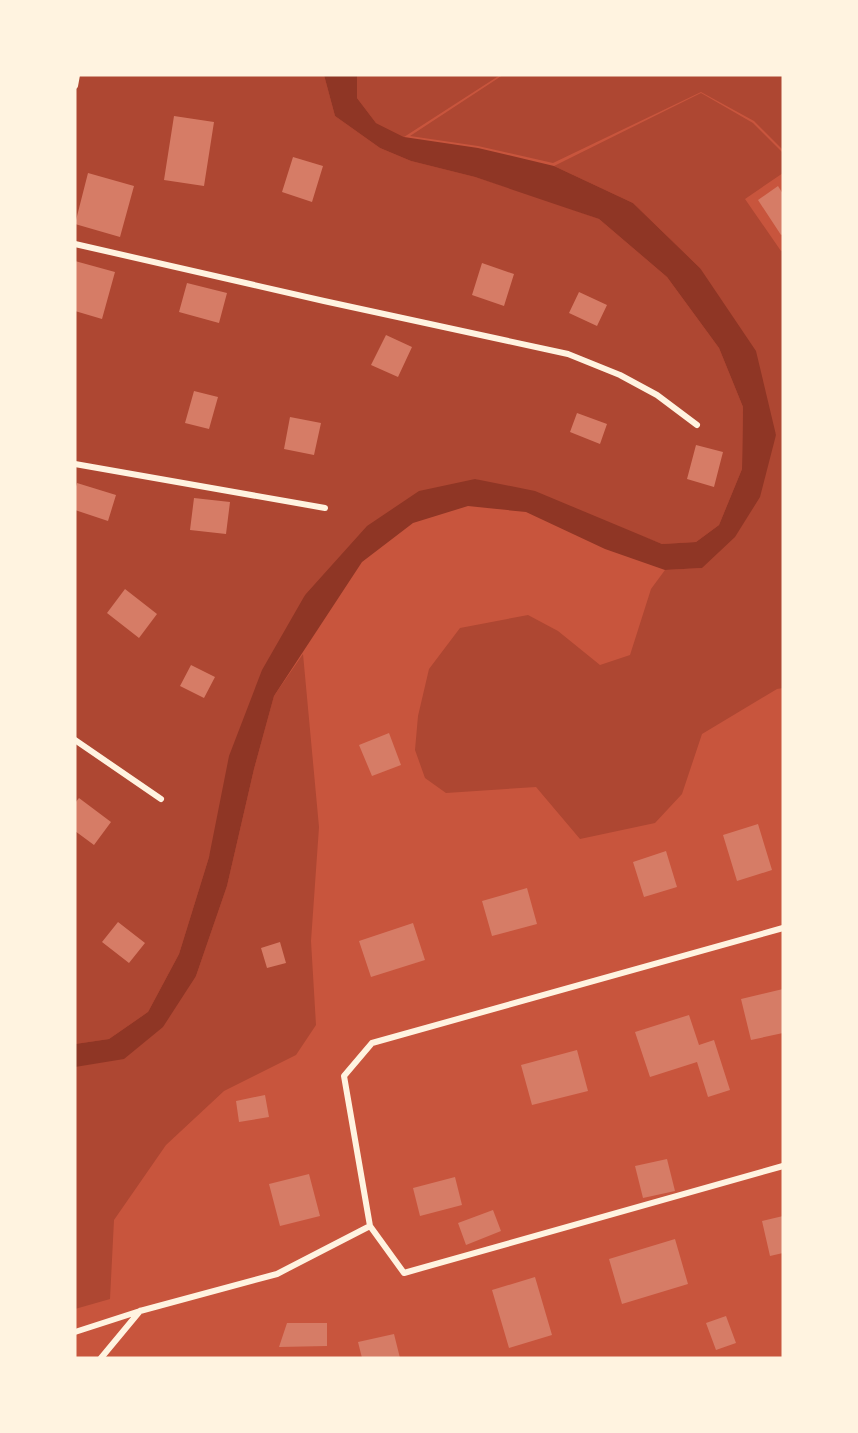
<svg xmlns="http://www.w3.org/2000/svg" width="858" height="1433" viewBox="0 0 858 1433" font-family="'Alegreya Sans',sans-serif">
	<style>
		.green { fill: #ae4732 }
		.water { fill: #8f3625 }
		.building { fill: #d67c66 }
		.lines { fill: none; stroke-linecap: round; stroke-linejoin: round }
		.minor { stroke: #fff3e0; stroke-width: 6 }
	</style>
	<rect width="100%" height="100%" fill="#c8553d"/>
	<path class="green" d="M75 75H324L335 116 380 148 411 161 475 177 546 200 599 219 667 277 719 348 743 407 742 469 719 525 696 542 662 544 616 526 475 479 305 595 209 857 179 954 148 1012 109 1039 75 1044Z
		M357 75H500L404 137 376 123 357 98Z
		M503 75H783V150L754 121 701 92 553 163 478 146 410 136Z
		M701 93 753 123 783 153V173L745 199 781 251 783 250V688L777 689 702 734 682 794 655 823 580 839 536 787 446 793 425 778 415 750 418 716 429 669 460 628 528 615 558 631 600 665 630 655 651 589 665 570 702 568 776 435 700 268 633 203 554 166Z
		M303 654 319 827 311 941 316 1025 296 1055 224 1091 166 1145 114 1220 110 1299 75 1309V1067L196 976 227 886 254 769 274 696Z"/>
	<path class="water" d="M324 75H357V98L376 123 404 137 478 148 554 166 633 203 700 268 756 351 776 435 760 497 735 537 702 568 665 570 605 549 526 512 468 506 413 523 362 562 274 696 254 769 227 886 196 976 163 1027 124 1059 75 1067V1044L109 1039 148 1012 179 954 209 857 229 756 262 670 305 595 367 526 419 491 475 479 535 491 662 544 696 542 719 525 742 469 743 407 719 348 667 277 599 219 475 177 411 161 380 148 335 116Z"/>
	<path class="building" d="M174 116 214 122 204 186 164 180Z
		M293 157 323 166 312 202 282 192Z
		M88 173 134 186 120 237 75 224Z
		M778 186 783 194V234L781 235 758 200Z
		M75 261 115 272 102 319 75 311Z
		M482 263 514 274 504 306 472 295Z
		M187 283 227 293 219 323 179 312Z
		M579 292 607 305 597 326 569 313Z
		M386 335 412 347 398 377 371 365Z
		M194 391 218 397 209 429 185 423Z
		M577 413 607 424 600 444 570 432Z
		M290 417 321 423 314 455 284 449Z
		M696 445 723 452 714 487 687 479Z
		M77 483 116 495 108 521 75 510V490Z
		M194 498 230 502 226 534 190 530Z
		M125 589 157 614 139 638 107 613Z
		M191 665 215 677 204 698 180 686Z
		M389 733 401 765 372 776 359 745Z
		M79 798 111 822 94 845 75 831V803Z
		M758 824 772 870 737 881 723 835Z
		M666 851 677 887 644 897 633 862Z
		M527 888 537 924 492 936 482 901Z
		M118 922 145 943 129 963 102 942Z
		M413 923 425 960 371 977 359 941Z
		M280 942 286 963 267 968 261 948Z
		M783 989V1033L751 1040 741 999Z
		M689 1015 699 1045 714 1040 730 1090 708 1097 697 1062 650 1077 635 1032Z
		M577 1050 588 1091 532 1105 521 1065Z
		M265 1095 269 1117 239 1122 236 1101Z
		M667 1159 675 1191 643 1198 635 1166Z
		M309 1174 320 1216 280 1226 269 1184Z
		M455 1177 462 1205 420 1216 413 1188Z
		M493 1210 501 1231 466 1245 458 1223Z
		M783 1216V1253L770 1256 762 1221Z
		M675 1239 688 1284 622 1304 609 1259Z
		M535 1277 552 1335 509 1348 492 1290Z
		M726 1316 736 1343 716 1350 706 1323Z
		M287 1323H327V1346L279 1347Z
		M394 1334 400 1358H362L358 1342Z"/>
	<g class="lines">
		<path class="minor" d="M75 86 77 75
			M75 244 324 301 568 354 620 375 657 395 697 425
			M75 464 325 508
			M75 740 161 799
			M783 928 372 1043 344 1076 370 1226 404 1273 783 1166
			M75 1332 140 1311 277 1274 370 1226
			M101 1358 140 1311"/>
	</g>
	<rect width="858" height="1433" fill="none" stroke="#fff3e0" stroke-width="153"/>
</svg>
